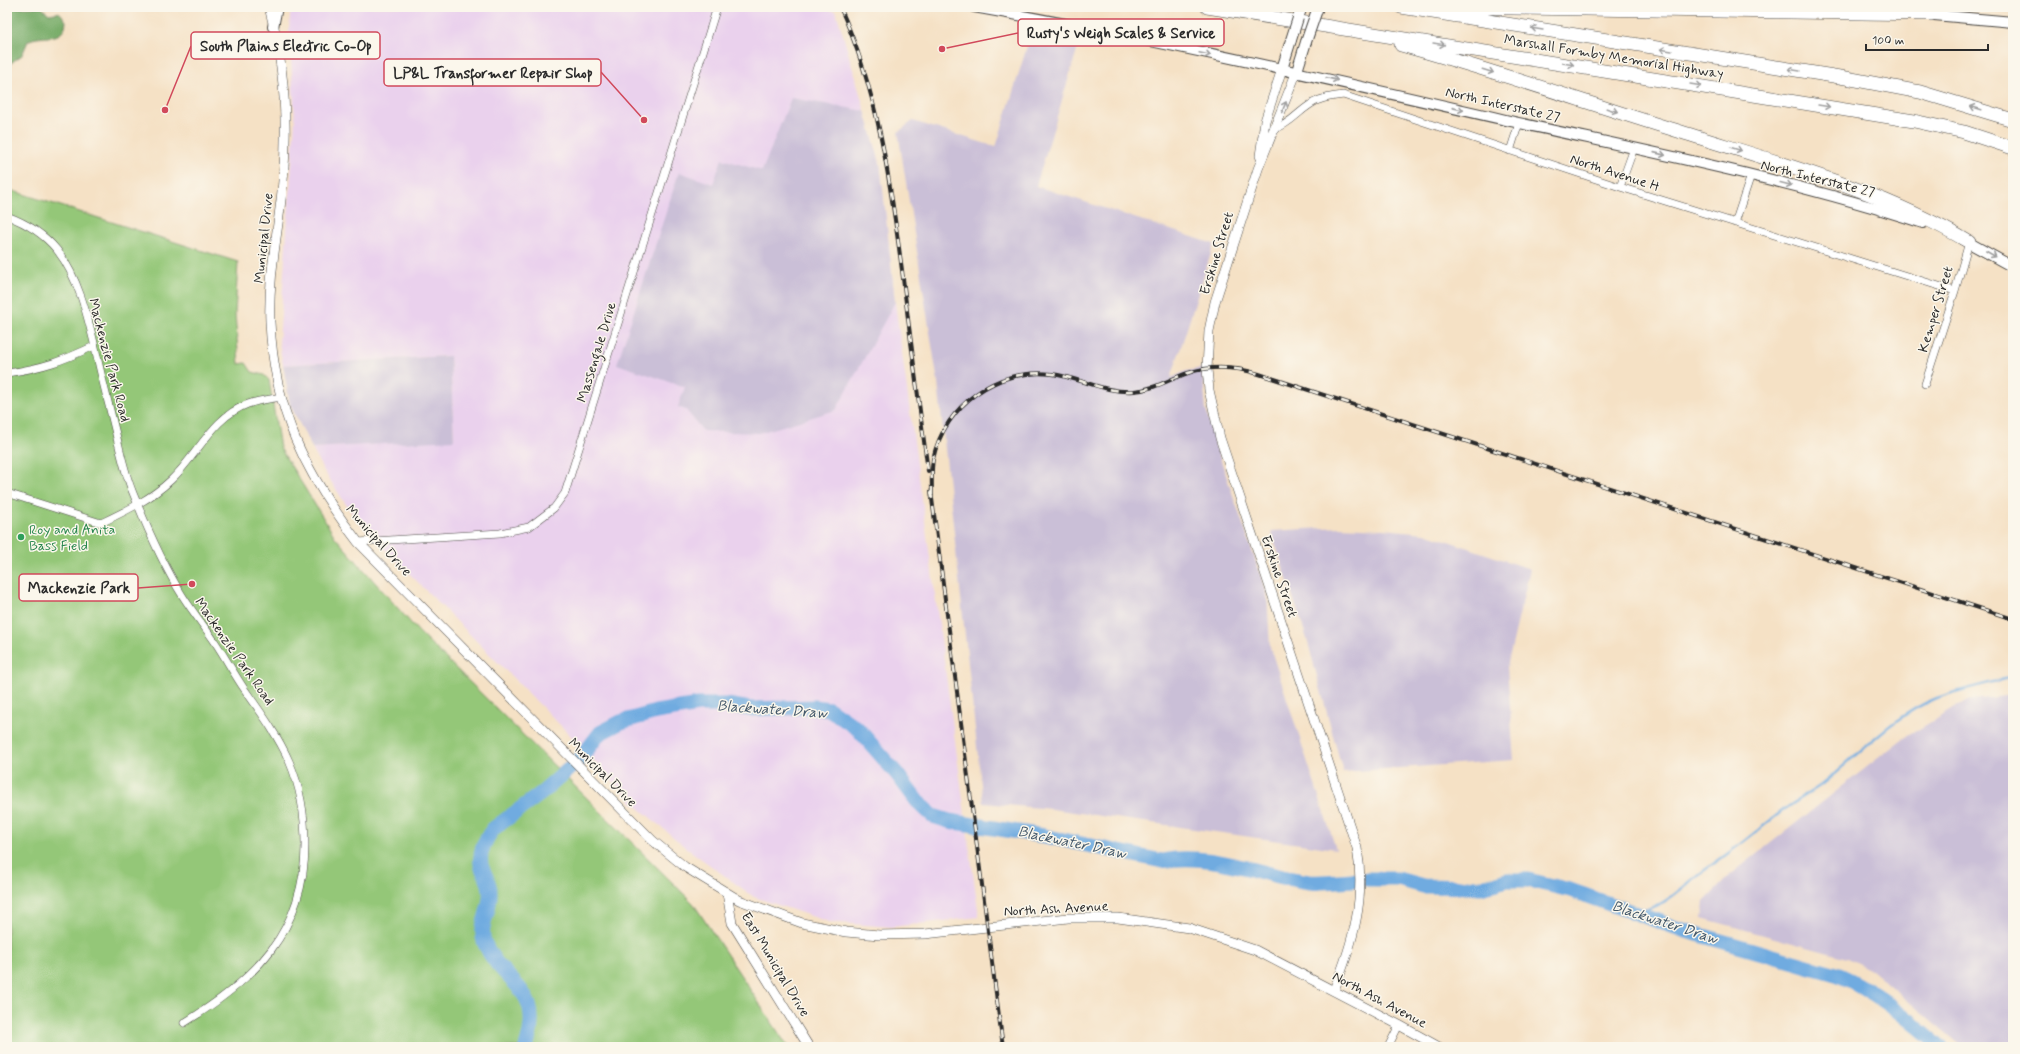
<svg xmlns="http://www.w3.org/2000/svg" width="2020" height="1054" viewBox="0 0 2020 1054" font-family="Mynerve,sans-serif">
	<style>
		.built { fill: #ead1ed }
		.industrial { fill: #cabfd7 }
		.green { fill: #94c778; stroke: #607952 }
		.forest { fill: #77ac68; stroke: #516c4a }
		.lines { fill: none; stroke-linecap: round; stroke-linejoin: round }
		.stream { stroke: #6fabe0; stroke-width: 2.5 }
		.river { stroke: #6fabe0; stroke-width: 15 }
		.minor-casing { stroke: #494642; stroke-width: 8 }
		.tertiary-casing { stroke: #494642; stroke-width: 10 }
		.secondary-casing { stroke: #494642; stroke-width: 12 }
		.motorway-casing { stroke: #494642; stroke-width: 14 }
		.minor { stroke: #fff; stroke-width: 7 }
		.tertiary { stroke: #fff; stroke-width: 9 }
		.secondary { stroke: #fff; stroke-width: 10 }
		.motorway { stroke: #fff; stroke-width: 13 }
		.rail-casing { stroke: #2b2b2b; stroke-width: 4 }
		.rail { stroke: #fbf7ec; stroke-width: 2.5; stroke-dasharray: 8; stroke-linecap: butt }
		.secondary-bridge-casing { stroke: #494642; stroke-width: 12; stroke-linecap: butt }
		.secondary-bridge { stroke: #fff; stroke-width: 10 }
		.oneway { stroke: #a0a0a0 }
		.leisure-dot { fill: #2e9e5b; stroke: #fbf7ec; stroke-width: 1.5 }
		.labels { text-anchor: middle; stroke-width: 3; stroke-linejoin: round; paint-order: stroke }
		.street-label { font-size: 14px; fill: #2b2b2b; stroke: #fbf7ec }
		.leisure-label { font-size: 14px; fill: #27864d; stroke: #fbf7ec; text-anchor: start }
		.water-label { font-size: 15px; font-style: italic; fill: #43586a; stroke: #fbf7ec }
		.leader { fill: none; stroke: #d1495b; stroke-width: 1.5 }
		.callout-dot { fill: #d1495b; stroke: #fbf7ec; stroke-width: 1.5 }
		.callout { fill: #fbf7ec; stroke: #d1495b; stroke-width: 1.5 }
		.callout-label { font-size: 15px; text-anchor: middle; font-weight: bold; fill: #2b2b2b }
	</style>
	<rect width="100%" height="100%" fill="#fbf7ec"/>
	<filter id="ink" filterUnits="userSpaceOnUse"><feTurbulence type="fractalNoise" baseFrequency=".025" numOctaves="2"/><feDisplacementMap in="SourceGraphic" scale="8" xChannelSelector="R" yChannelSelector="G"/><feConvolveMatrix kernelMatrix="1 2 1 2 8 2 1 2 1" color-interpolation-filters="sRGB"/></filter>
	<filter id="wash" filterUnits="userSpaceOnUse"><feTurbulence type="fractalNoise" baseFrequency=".012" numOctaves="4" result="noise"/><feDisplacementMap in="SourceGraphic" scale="16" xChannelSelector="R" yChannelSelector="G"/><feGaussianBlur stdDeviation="0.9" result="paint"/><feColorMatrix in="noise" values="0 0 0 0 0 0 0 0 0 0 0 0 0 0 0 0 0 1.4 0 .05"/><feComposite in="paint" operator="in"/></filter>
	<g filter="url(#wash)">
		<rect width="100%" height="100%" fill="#f5e1c5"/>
		<path class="built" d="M291 7H804L836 11 880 163 895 302 979 917 891 927 829 922 754 897 685 847 633 803 569 734 357 521 322 468 312 448 454 439 450 356 283 365 279 343 295 120 289 28Z"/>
		<path class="industrial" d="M1033 27 1081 37 1036 186 1214 244 1171 378 1186 371 1202 368 1206 410 1217 449 1267 594 1270 647 1336 849 1052 809 983 803 938 383 898 132 913 121 996 147Z
			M791 98 865 111 880 163 895 302 836 410 759 433 703 431 686 410 678 407 685 387 617 364 679 172 713 184 722 159 762 171Z
			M450 356 454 440 312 448 290 405 283 365Z
			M1340 527 1383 529 1425 533 1530 569 1507 667 1514 760 1343 772 1307 639 1271 531Z
			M2013 695V1047H1963L1871 970 1847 958 1702 918 1704 902 1729 876 1901 740 1966 701Z"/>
		<path class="green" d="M7 189 238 262 235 314 239 364 246 363 252 372 264 375 269 380 280 448 335 537 418 631 693 903 788 1047H7Z"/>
		<path class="forest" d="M41 7 49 14C62 12 58 10 66 21 65 44 41 33 28 41L22 55 12 62 7 75V8Z"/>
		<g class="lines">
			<path class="stream" d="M1633 913C1669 907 1681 886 1709 867 1734 850 1757 831 1781 812 1794 802 1808 794 1821 785 1859 755 1891 716 1937 698 1959 690 1990 683 2013 677"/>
			<path class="river" d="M1367 879H1398L1423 886 1482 887 1507 880H1528L1570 890 1683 930 1839 975C1878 992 1909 1020 1941 1047
				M526 1047C546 987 504 987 485 944 477 926 492 910 490 891 490 883 485 875 482 868 477 854 485 840 493 829L543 792 580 759 600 733 621 722 656 712 698 705H727L750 709 815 707 829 709 858 729 897 774 917 801 933 816 949 821 1044 836 1162 861C1212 851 1260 876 1310 882 1324 883 1339 881 1353 880"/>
		</g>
	</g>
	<g filter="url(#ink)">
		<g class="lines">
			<defs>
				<path id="minor" d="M1275 129C1293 123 1302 106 1319 100 1326 97 1335 96 1343 95L1620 187 1955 291
					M1510 151 1519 123
					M1620 187 1634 148
					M7 216C26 223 44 234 57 250 78 277 87 314 95 347 101 376 109 405 116 434 121 454 125 474 133 493 147 528 162 563 182 595 192 611 204 626 215 642 225 657 234 674 245 690 283 743 305 776 305 845 305 932 254 980 184 1023
					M1735 223 1751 175
					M7 373C43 368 62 361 94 346
					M1925 384 1955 291 1969 242
					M7 493 101 523C126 511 151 499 171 480 198 455 212 417 248 404 259 400 271 399 281 397
					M358 542 500 533 529 527 554 508 565 493 717 7
					M1388 1047 1399 1025"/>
				<path id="tertiary" d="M269 7C284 62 288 124 283 181 279 228 268 274 270 322 274 411 305 473 358 542L652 840 685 867 739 900 802 923 846 932 879 935 925 934 1068 918H1118L1189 928 1255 950 1399 1025 1439 1047
					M1297 71 1258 169 1215 302 1209 331 1207 369 1209 390 1220 438 1357 848C1366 898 1353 943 1334 990
					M1260 156 1265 121 1282 69
					M727 893 732 923 809 1047"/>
				<path id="secondary" d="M974 7C1154 39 1332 80 1510 121 1649 152 1788 179 1923 223
					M1923 14 2013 22
					M1298 18 1302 7
					M273 27 277 7
					M1282 69 1291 40
					M1297 71 1306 42
					M1962 239 2013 267"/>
				<path id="motorway" d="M1207 7 1914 121 1964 132 2013 148
					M1401 7 1846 78 1920 92 2013 120
					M1443 7 1931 14
					M1401 45C1493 70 1584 102 1675 130 1775 162 1878 188 1969 242"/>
			</defs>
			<use href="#minor" class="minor-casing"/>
			<use href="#tertiary" class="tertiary-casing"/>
			<use href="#secondary" class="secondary-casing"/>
			<use href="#motorway" class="motorway-casing"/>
			<use href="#minor" class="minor"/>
			<use href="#tertiary" class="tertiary"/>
			<use href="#secondary" class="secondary"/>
			<use href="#motorway" class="motorway"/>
			<defs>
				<path id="rail" d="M840 7C878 91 890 180 902 270 910 337 919 404 928 471
					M931 491 1003 1047
					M932 495C932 483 931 471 933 459 945 405 997 367 1052 374 1080 378 1105 393 1134 391 1156 389 1169 379 1188 373 1212 365 1236 367 1259 374L2013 619"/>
			</defs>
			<use href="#rail" class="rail-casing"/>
			<use href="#rail" class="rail"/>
			<defs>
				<path id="secondary-bridge" d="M1291 40 1298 18
					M1306 42 1318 7"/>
			</defs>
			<use href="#secondary-bridge" class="secondary-bridge-casing"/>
			<use href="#secondary-bridge" class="secondary-bridge"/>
		</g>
		<defs><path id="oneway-shaft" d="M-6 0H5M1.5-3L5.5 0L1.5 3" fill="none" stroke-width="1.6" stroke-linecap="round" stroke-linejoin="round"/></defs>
		<g class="oneway">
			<use href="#oneway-shaft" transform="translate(1537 29) rotate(-171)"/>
			<use href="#oneway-shaft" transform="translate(1439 44) rotate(9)"/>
			<use href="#oneway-shaft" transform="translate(1666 50) rotate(-171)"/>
			<use href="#oneway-shaft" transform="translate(1205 54) rotate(12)"/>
			<use href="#oneway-shaft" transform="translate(1568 64) rotate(9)"/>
			<use href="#oneway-shaft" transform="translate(1794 70) rotate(-171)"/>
			<use href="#oneway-shaft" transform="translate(1488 71) rotate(17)"/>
			<use href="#oneway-shaft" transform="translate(1332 79) rotate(13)"/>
			<use href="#oneway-shaft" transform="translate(1696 85) rotate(9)"/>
			<use href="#oneway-shaft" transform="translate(1824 106) rotate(9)"/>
			<use href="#oneway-shaft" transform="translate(1284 107) rotate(-68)"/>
			<use href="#oneway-shaft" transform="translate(1976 108) rotate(-163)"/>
			<use href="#oneway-shaft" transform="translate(1458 109) rotate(13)"/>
			<use href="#oneway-shaft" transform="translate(1612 110) rotate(18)"/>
			<use href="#oneway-shaft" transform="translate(1736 149) rotate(17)"/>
			<use href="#oneway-shaft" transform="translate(1660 154) rotate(13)"/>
			<use href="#oneway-shaft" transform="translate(1786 184) rotate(14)"/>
			<use href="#oneway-shaft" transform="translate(1991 254) rotate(30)"/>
		</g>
	</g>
	<circle class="leisure-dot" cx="21" cy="537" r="4"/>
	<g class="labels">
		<g class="street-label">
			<text transform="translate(1614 56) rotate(9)" y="5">Marshall Formby Memorial Highway</text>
			<text transform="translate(1503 104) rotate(13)" y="5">North Interstate 27</text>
			<text transform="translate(1615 172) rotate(18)" y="5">North Avenue H</text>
			<text transform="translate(1818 178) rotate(14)" y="5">North Interstate 27</text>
			<text transform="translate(263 238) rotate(-84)" y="5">Municipal Drive</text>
			<text transform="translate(1216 253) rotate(-73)" y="5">Erskine Street</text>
			<text transform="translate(1935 309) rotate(-73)" y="5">Kemper Street</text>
			<text transform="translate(596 352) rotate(-73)" y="5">Massengale Drive</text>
			<text transform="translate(110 360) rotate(75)" y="5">Mackenzie Park Road</text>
			<text transform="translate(379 540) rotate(48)" y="5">Municipal Drive</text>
			<text transform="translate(1280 576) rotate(71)" y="5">Erskine Street</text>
			<text transform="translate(235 651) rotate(55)" y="5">Mackenzie Park Road</text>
			<text transform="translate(603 772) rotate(45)" y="5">Municipal Drive</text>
			<text transform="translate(1056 908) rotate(-3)" y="5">North Ash Avenue</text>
			<text transform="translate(776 964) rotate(59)" y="5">East Municipal Drive</text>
			<text transform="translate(1380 999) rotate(28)" y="5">North Ash Avenue</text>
		</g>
		<g class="leisure-label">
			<text x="29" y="534">Roy and Anita<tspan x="29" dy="16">Bass Field</tspan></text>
		</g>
		<g class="water-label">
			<text transform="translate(772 709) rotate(4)" y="5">Blackwater Draw</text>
			<text transform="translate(1072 842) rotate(12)" y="5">Blackwater Draw</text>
			<text transform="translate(1665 922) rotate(18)" y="5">Blackwater Draw</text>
		</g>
	</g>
	<path class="leader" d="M942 49L1018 33M165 110L191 46M644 120L601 72M192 584L138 588"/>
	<g class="callout-dot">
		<circle cx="942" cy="49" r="4"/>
		<circle cx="165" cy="110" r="4"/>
		<circle cx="644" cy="120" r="4"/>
		<circle cx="192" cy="584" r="4"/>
	</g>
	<g class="callout">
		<rect x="1018" y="19" width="206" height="27" rx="4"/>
		<rect x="191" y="32" width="189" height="27" rx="4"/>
		<rect x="384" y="59" width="217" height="27" rx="4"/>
		<rect x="19" y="574" width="119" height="27" rx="4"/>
	</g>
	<g class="callout-label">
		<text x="1121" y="38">Rusty's Weigh Scales &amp; Service</text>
		<text x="286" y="51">South Plains Electric Co-Op</text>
		<text x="493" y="78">LP&amp;L Transformer Repair Shop</text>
		<text x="79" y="593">Mackenzie Park</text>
	</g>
	<rect width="2020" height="1054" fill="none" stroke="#fbf7ec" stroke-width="24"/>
	<path d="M1866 44v6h122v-6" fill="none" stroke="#2b2b2b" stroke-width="2"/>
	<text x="1872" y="44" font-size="12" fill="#2b2b2b" stroke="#fbf7ec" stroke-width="3" paint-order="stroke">100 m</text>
</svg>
